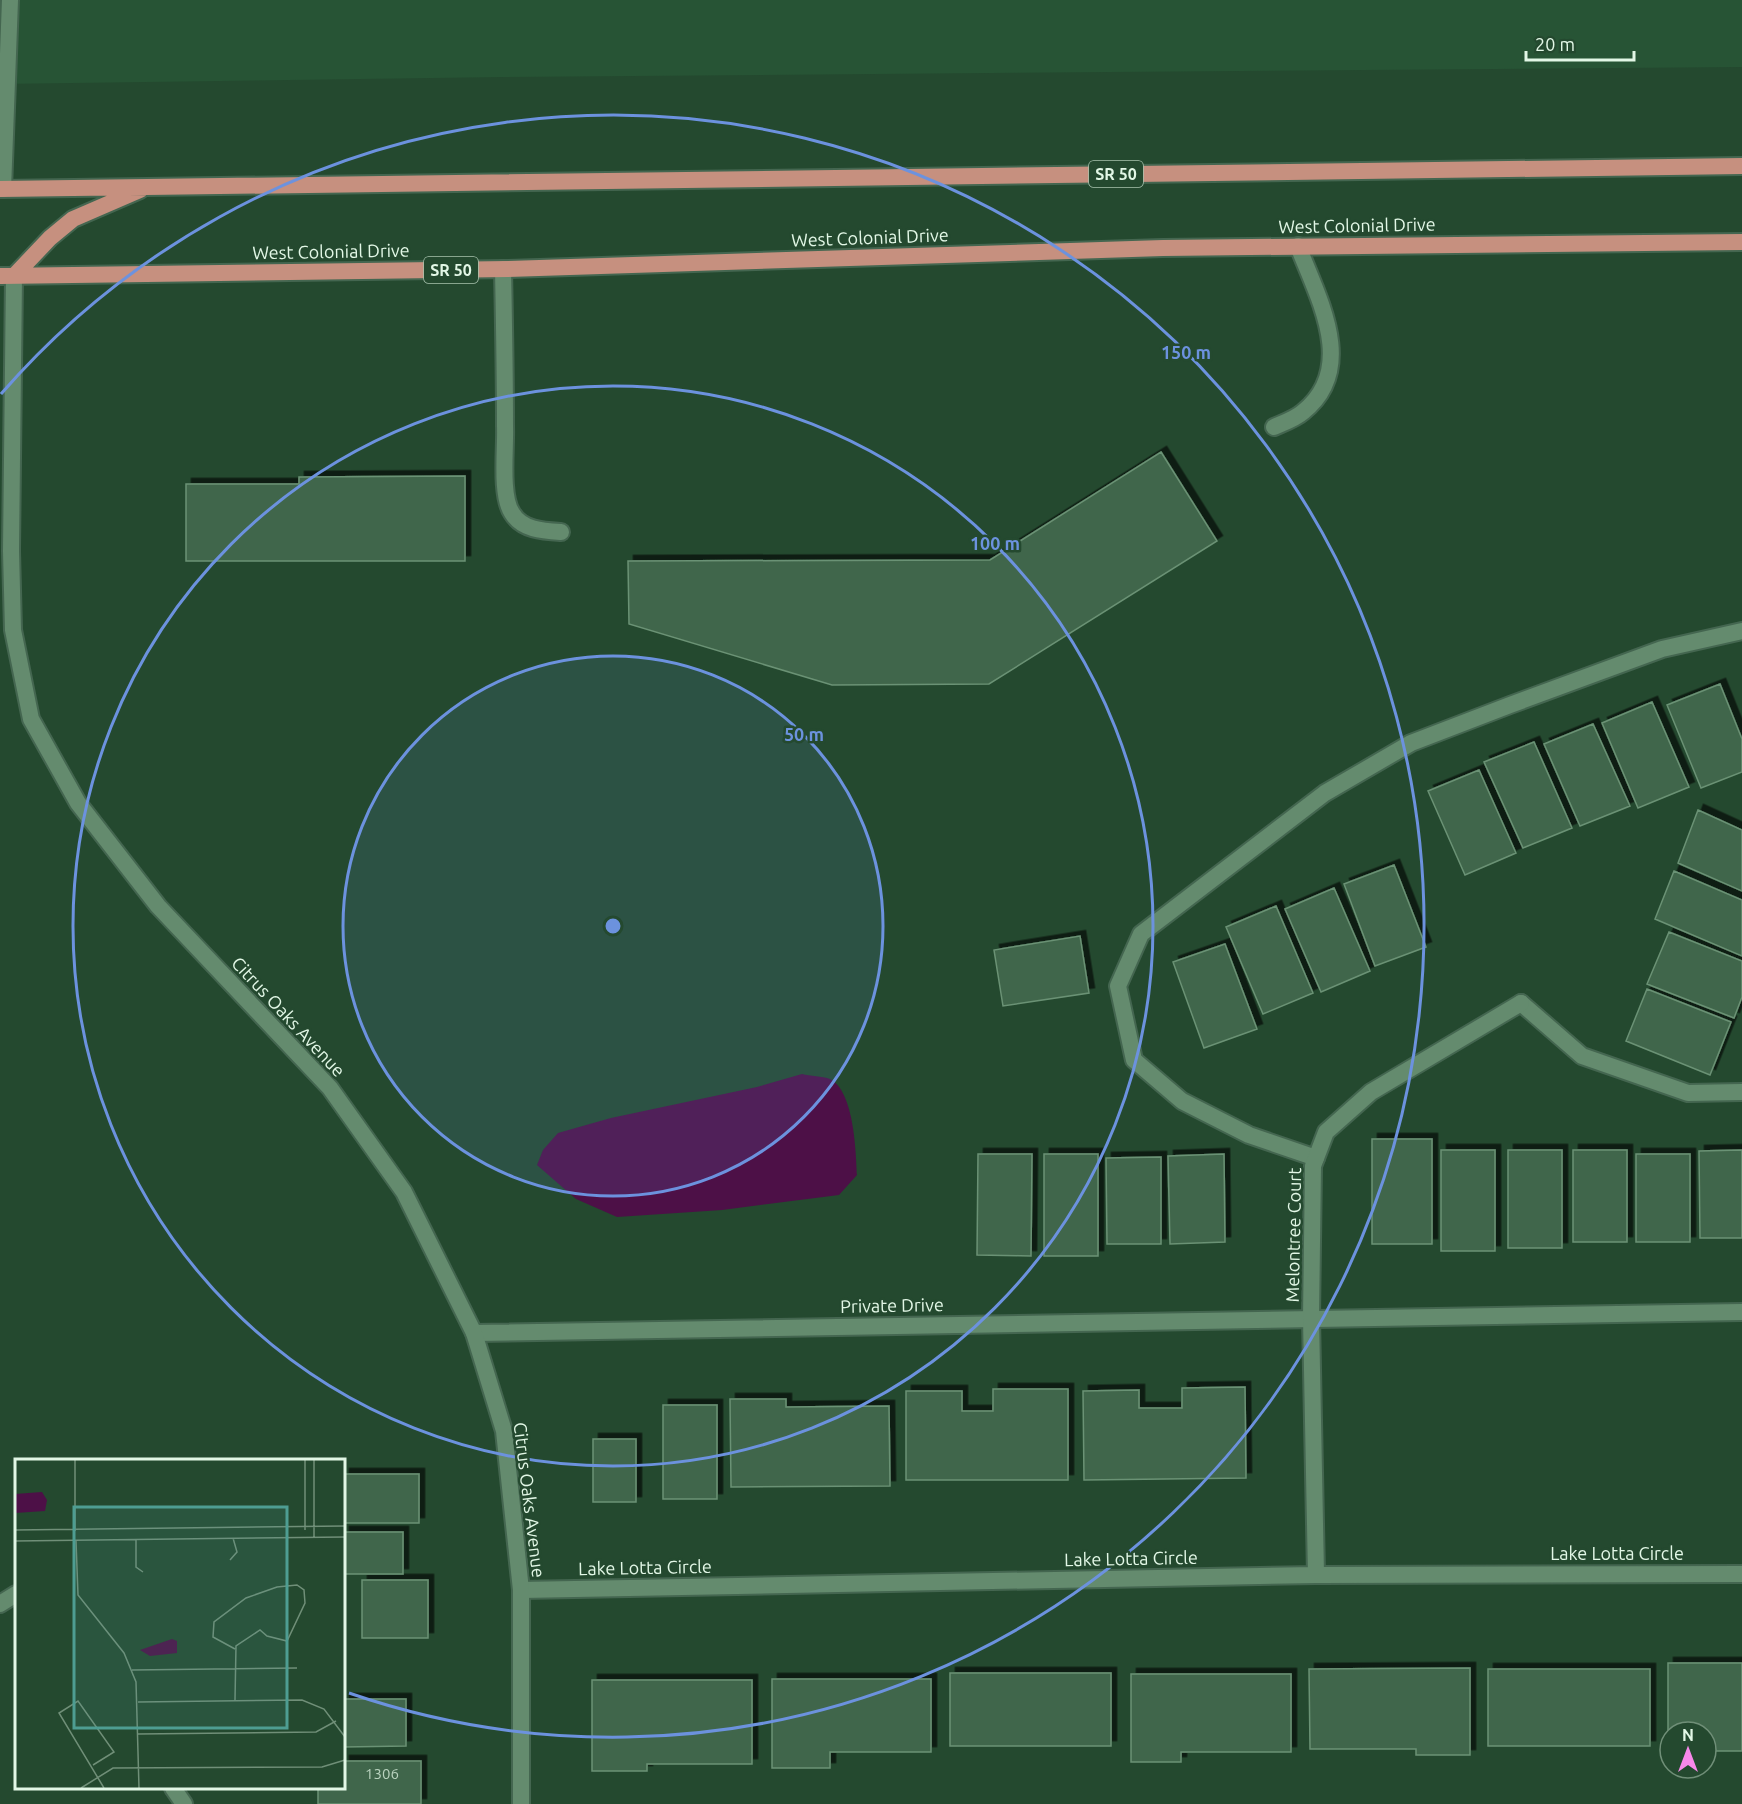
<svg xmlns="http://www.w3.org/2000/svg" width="1742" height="1804" viewBox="0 0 1742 1804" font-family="Ubuntu,sans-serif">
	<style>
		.built { fill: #275435 }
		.water { fill: #4d1047 }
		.building { fill: #41664b; stroke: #6b9275; stroke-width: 1.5; filter: url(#shadow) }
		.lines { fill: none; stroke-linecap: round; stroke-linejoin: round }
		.service-casing { stroke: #446650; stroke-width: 20 }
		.minor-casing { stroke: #446650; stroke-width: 20 }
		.tertiary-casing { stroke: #446650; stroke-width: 20 }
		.trunk-casing { stroke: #446650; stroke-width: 20 }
		.service { stroke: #648b6e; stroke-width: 16 }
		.minor { stroke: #648b6e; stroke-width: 16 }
		.tertiary { stroke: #648b6e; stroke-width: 16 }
		.trunk { stroke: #c6907f; stroke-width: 16 }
		.ring { fill: none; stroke: #6c92de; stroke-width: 3 }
		.labels { text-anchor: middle; stroke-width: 5; stroke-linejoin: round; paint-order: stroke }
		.number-label { font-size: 15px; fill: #bad3bf }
		.shield { fill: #24492f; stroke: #a9c3af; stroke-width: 1.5 }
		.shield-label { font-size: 16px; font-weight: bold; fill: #e2f7e6 }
		.street-label { font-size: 18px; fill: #e2f7e6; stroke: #24492f }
		.inset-road { fill: none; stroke: #708f78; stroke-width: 1.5 }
		.view { fill: #4e9d92; fill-opacity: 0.15; stroke: #4e9d92; stroke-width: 3 }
		.inset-edge { fill: none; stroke: #e2f7e6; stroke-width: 3 }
		.centre { fill: #6c92de; stroke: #24492f; stroke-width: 3 }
		.ring-label { font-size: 18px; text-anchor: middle; font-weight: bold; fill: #6c92de; stroke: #24492f; stroke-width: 5; stroke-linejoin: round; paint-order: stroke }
	</style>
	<defs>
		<filter id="shadow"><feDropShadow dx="5.5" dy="-5.5" stdDeviation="0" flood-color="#0009"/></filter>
	</defs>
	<rect width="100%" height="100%" fill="#24492f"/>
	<path class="built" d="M0 0H1742V67L504 77 0 84Z"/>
	<path class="water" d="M802 1074C810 1076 822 1076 830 1079 854 1091 856 1151 857 1175L839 1195 722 1210 617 1217 576 1199 537 1165 543 1150 558 1133 611 1118 757 1087Z"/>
	<path class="building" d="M1161 452 1217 541 989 684 832 685 629 624 628 561 990 560Z
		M465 476V561H186V484H299V477Z
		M1720 684 1742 739V772L1701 788 1667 705Z
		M1652 702 1689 787 1638 808 1602 723Z
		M1593 724 1630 806 1580 826 1544 744Z
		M1534 742 1572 828 1523 848 1484 762Z
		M1479 770 1516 853 1465 875 1428 791Z
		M1698 810 1742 830V891L1678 863Z
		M1394 865 1426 947 1375 966 1344 884Z
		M1674 871 1742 900V956L1655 919Z
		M1334 888 1370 971 1321 992 1285 909Z
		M1276 906 1313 993 1263 1014 1226 927Z
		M1669 932 1742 961V997L1734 1018 1647 984Z
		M1080 936 1089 993 1003 1006 994 950Z
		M1225 944 1257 1029 1204 1048 1173 962Z
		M1647 989 1731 1022 1710 1075 1626 1041Z
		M1372 1139H1432V1244H1372Z
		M1441 1150H1495V1251H1441Z
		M1508 1150H1562V1248H1508Z
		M1573 1150H1627V1242H1573Z
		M1742 1150V1238H1700L1699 1151Z
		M978 1154H1032L1031 1256 977 1255Z
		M1044 1154H1098V1256H1044Z
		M1224 1154 1225 1242 1170 1244 1168 1156Z
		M1636 1154H1690V1242H1636Z
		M1161 1157V1244H1107L1106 1158Z
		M1245 1387 1246 1478 1084 1480 1083 1391 1139 1390V1408H1182V1388Z
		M993 1389H1068V1480H906V1391H962V1411H993Z
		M730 1399H786V1407L889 1406 890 1486 731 1487Z
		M663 1405H717V1499H663Z
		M593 1439H636V1502H593Z
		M344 1474H419V1523H344Z
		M344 1532H403V1574H344Z
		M362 1580H428V1638H362Z
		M1668 1663H1742V1751H1706V1732H1670V1751H1668Z
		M1470 1668V1755H1416V1749H1310L1309 1669Z
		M1488 1669H1650V1746H1488Z
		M950 1673H1111V1746H950Z
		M1131 1674H1291V1752H1181V1762H1131Z
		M772 1679H931V1752H830V1768H772Z
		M592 1680H752V1764H647V1771H592Z
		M344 1699H406V1746L344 1747Z
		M344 1761H421V1804H318V1788H344Z"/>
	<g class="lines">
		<defs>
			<path id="service" d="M3 189 10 0
				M503 269C504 321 505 374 505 426 506 448 500 495 512 513 522 530 543 531 561 532
				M1274 427C1283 423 1295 419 1303 412 1358 368 1318 298 1298 246
				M1521 1003 1582 1056 1688 1093 1742 1092
				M1316 1158 1249 1135 1182 1101 1134 1060 1118 986 1141 934 1325 793 1411 743 1510 705 1662 649 1742 631
				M474 1333 1742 1312
				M0 1604 16 1594
				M173 1788 184 1804"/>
			<path id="minor" d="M1316 1575 1311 1318 1313 1166 1326 1132 1371 1092 1521 1003
				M521 1590 1316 1575 1742 1574"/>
			<path id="tertiary" d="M14 276 11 551 13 630 31 719 78 803 158 906 330 1088 404 1192 474 1333 504 1431 521 1590V1804"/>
			<path id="trunk" d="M0 189 1742 166
				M0 276 508 269 1163 248 1742 242
				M14 276 50 238 73 219 140 190"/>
		</defs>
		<use href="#service" class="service-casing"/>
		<use href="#minor" class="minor-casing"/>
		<use href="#tertiary" class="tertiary-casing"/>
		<use href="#trunk" class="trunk-casing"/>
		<use href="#service" class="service"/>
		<use href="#minor" class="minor"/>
		<use href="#tertiary" class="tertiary"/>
		<use href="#trunk" class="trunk"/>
	</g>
	<circle cx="613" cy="926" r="270" fill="#6c92de" fill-opacity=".12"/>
	<g class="ring">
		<circle cx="613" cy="926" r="270"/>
		<circle cx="613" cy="926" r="540"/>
		<path d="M1 394A811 811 0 1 1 349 1693"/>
	</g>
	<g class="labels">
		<g class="number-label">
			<text x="382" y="1779">1306</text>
		</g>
		<g class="shield">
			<rect x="1089" y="161" width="54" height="26" rx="4.5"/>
			<rect x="424" y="257" width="54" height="26" rx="4.5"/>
		</g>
		<g class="shield-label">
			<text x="1116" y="180">SR 50</text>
			<text x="451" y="276">SR 50</text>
		</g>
		<g class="street-label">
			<text transform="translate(1357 226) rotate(-1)" y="6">West Colonial Drive</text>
			<text transform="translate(870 238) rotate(-2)" y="6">West Colonial Drive</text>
			<text transform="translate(331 252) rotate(-1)" y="6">West Colonial Drive</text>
			<text transform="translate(288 1017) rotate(47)" y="6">Citrus Oaks Avenue</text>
			<text transform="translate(1294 1235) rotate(-89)" y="6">Melontree Court</text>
			<text transform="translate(892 1306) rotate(-1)" y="6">Private Drive</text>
			<text transform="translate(529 1500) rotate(83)" y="6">Citrus Oaks Avenue</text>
			<text x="1617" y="1560">Lake Lotta Circle</text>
			<text transform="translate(1131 1559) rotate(-1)" y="6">Lake Lotta Circle</text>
			<text transform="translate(645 1568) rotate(-1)" y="6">Lake Lotta Circle</text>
		</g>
	</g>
	<g transform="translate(15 1459)">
		<rect width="330" height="330" fill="#24492f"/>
		<path d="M27 33 32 41 30 52 0 54V35ZM157 180 162 182V194L135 197 125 191Z" fill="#4d1047"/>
		<path class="inset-road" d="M290 1V71M299 1V78M0 71 330 67M60 72V1M121 81V108L128 113M0 82 330 78M61 82 63 136 109 194 121 223 124 329M215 101 222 93 218 79M220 190 198 178 199 163 231 139 262 128 282 126 289 131 290 144 272 182 252 177 245 171 221 187 220 241M117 211 282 209M123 243 287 241 309 250 330 278M123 275 301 273 321 262M78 306 99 293 63 242 44 254 89 329M66 329 98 309 307 308 330 301"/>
		<path class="view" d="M59 48H272V269H59Z"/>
		<rect width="330" height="330" class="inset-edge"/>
	</g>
	<circle cx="613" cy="926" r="9" class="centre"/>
	<g class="ring-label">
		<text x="1186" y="359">150 m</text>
		<text x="995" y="550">100 m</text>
		<text x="804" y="741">50 m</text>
	</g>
	<g transform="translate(1688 1750)"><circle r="28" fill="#24492f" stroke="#708f78" stroke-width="1.5"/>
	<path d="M0-4.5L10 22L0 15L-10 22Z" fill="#f888ea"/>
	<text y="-9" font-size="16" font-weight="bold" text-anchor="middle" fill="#e2f7e6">N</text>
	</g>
	<path d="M1526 51v9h108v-9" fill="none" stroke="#e2f7e6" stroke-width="3"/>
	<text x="1535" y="51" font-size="18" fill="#e2f7e6" stroke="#24492f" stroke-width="4.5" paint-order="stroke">20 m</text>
</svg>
